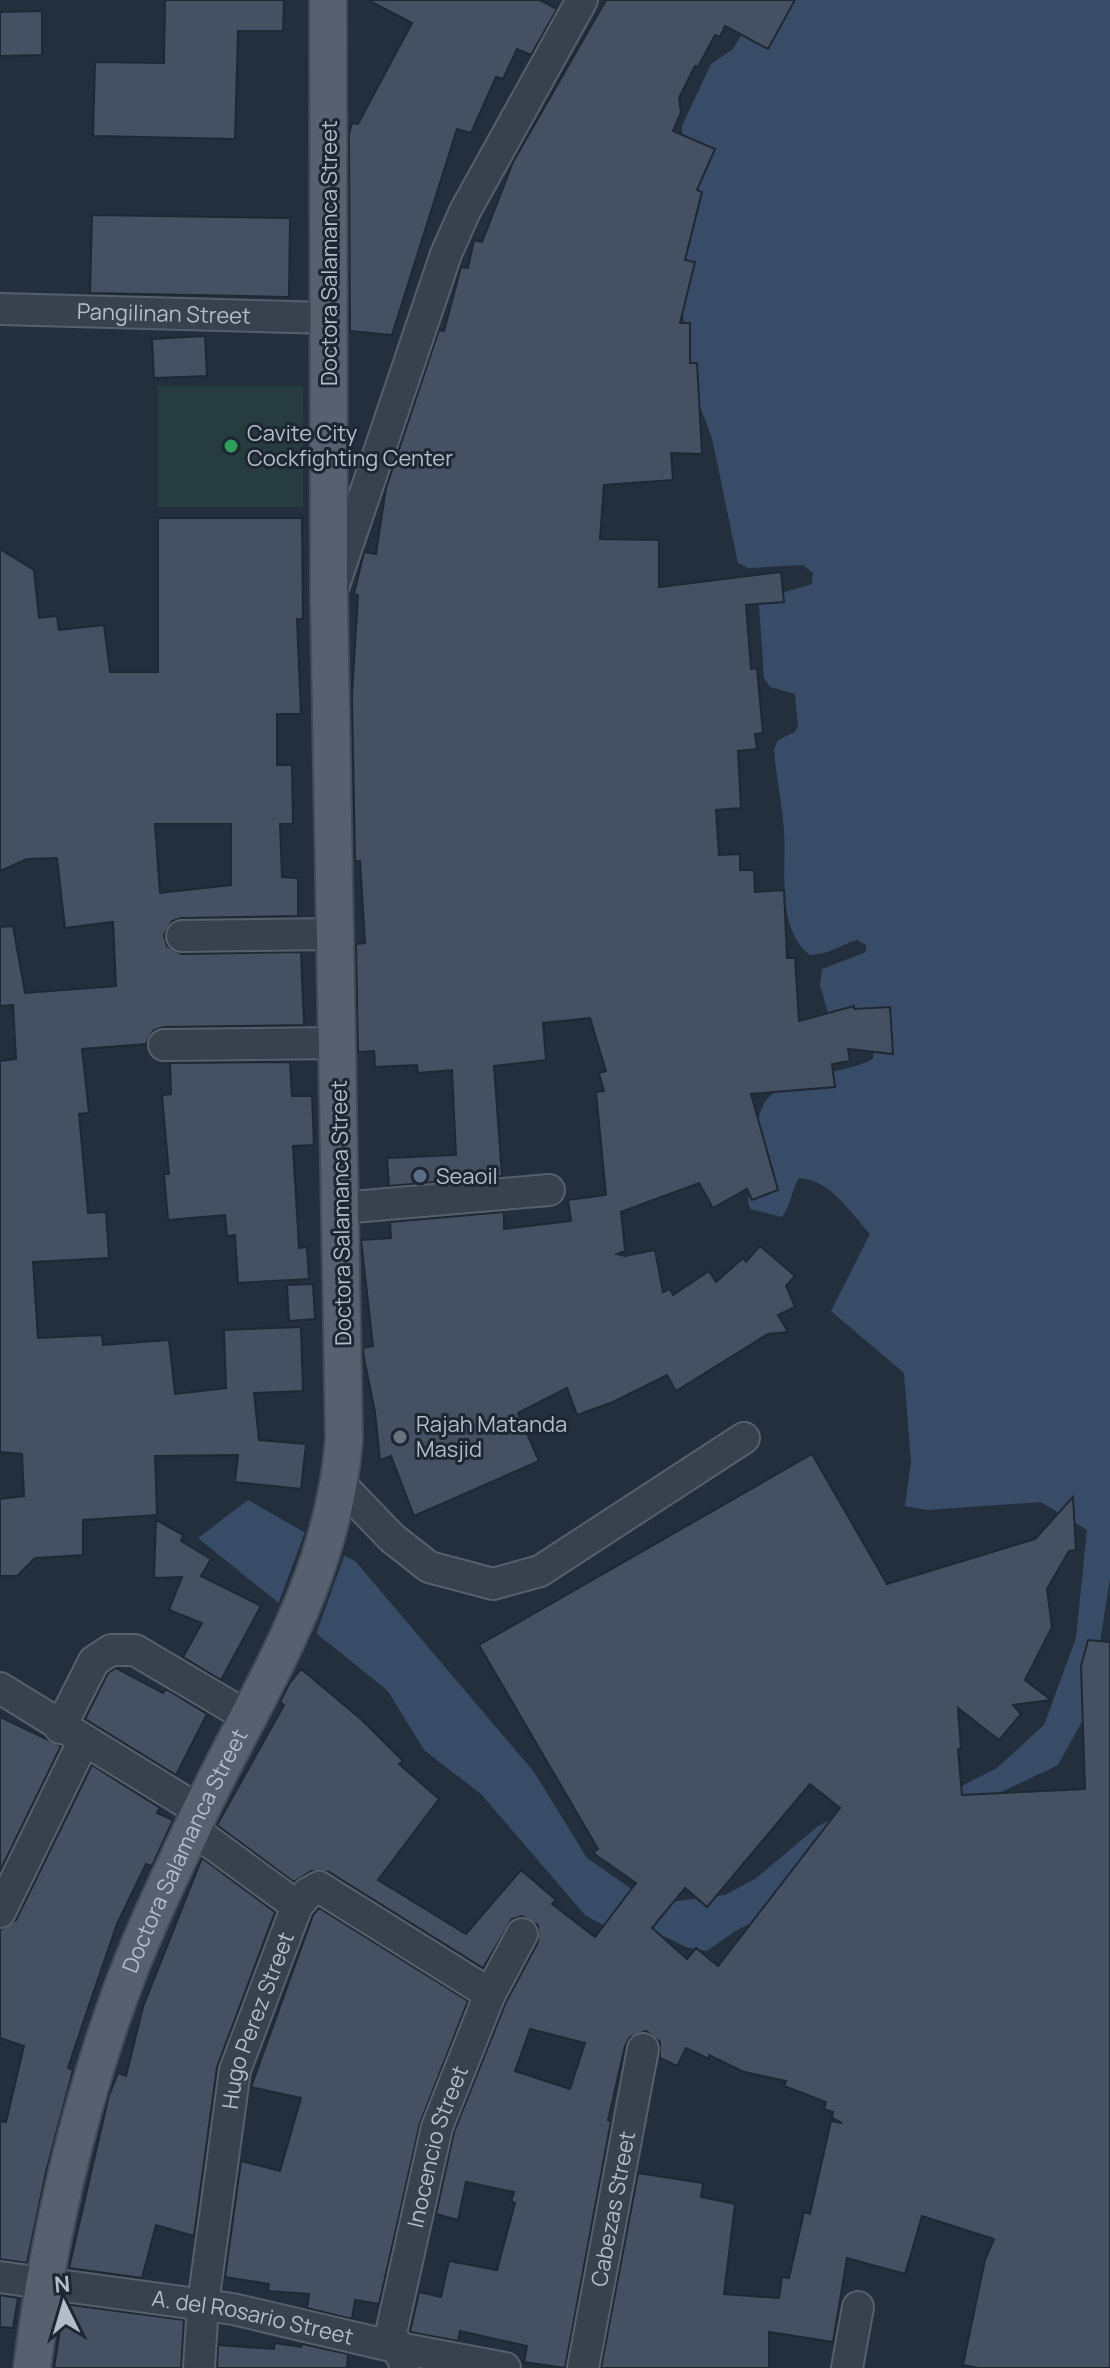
<svg xmlns="http://www.w3.org/2000/svg" width="1110" height="2368" viewBox="0 0 1110 2368" font-family="Manrope,sans-serif">
	<style>
		.green { fill: #263c3f }
		.water { fill: #394c67 }
		.pier { fill: #242f3e }
		.building { fill: #455162; stroke: #1f2835; stroke-width: 2; fill-rule: evenodd }
		.lines { fill: none; stroke-linecap: round; stroke-linejoin: round }
		.minor-casing { stroke: #565f6c; stroke-width: 34 }
		.major-casing { stroke: #414a57; stroke-width: 40 }
		.minor { stroke: #38414e; stroke-width: 30 }
		.major { stroke: #56606e; stroke-width: 36 }
		.leisure-dot { fill: #2e9e5b; stroke: #1d2633; stroke-width: 3 }
		.service-dot { fill: #5c6f8a; stroke: #1d2633; stroke-width: 3 }
		.worship-dot { fill: #6b7280; stroke: #1d2633; stroke-width: 3 }
		.labels { text-anchor: middle; stroke-width: 6; stroke-linejoin: round; paint-order: stroke }
		.street-label { font-size: 22px; fill: #b4bcc9; stroke: #1d2633 }
		.poi-label { font-size: 22px; fill: #b4bcc9; stroke: #1d2633; text-anchor: start }
	</style>
	<rect width="100%" height="100%" fill="#242f3e"/>
	<path class="green" d="M158 386H303V507H158Z"/>
	<path class="water" d="M762 0H1110V1578L1090 1707 1058 1765 970 1807 734 1932 707 1951 686 1947 666 1937 617 1933 585 1915 481 1794 424 1750 388 1691 198 1538 248 1500 356 1562 534 1772 587 1858 643 1897 671 1902 725 1895 755 1879 817 1827 855 1806 960 1787 997 1768 1044 1725 1076 1638 1087 1530 1041 1502 927 1510 905 1506 911 1462 904 1373 831 1311 870 1234C850 1212 831 1180 799 1178 791 1191 791 1205 782 1217L750 1209 748 1200C755 1172 752 1139 760 1113 773 1071 841 1077 873 1059L874 1046 834 1033 820 985 822 969 866 952V945L857 940C836 946 835 953 810 955 775 928 787 869 784 830 782 803 776 776 774 749L778 740 795 732 798 725 795 694 770 687 764 678 759 605 765 598 812 584 813 573 803 565 748 568 738 563 712 438 693 388 684 325 677 243 690 141 682 133V126L711 64 733 49Z"/>
	<path class="pier" d="M306 1529 346 1551 315 1637 277 1607Z"/>
	<path class="building" d="M165 0H284L283 31H238L235 139 93 136 95 62 164 63Z
		M368 0H540L557 9 531 55 517 49 503 79 496 77 471 133 457 129 392 335 350 331 349 134 352 123 358 124 412 23Z
		M606 0H795L768 49 725 26 720 37 715 35 698 67 695 66 679 98 681 112 673 131 715 149 697 190 702 192 685 260 695 262 680 323H690V363H697L702 454 671 453 673 480 604 485 600 539 659 540V587L781 572 784 602 746 605 751 669 757 668 763 733 755 734 757 749 738 751 741 808 716 810 719 855 740 854V870H754L755 892 784 890 787 958H795L799 1021 854 1006V1009L890 1007 893 1054 848 1049 850 1061 832 1064 835 1087 751 1094 778 1190 752 1200 747 1189 713 1208 699 1183 621 1212 625 1251 617 1254 625 1256 655 1250 663 1292 670 1289 673 1295 709 1271 716 1282 743 1258 746 1262 760 1246 795 1276 786 1286 795 1307 778 1315 788 1332 768 1334 676 1391 667 1375 613 1402 577 1415 567 1388 518 1413 539 1461 414 1516 391 1456 380 1460 375 1412 364 1358 363 1348 373 1346 361 1240 391 1238 390 1222 504 1212V1229L571 1221 568 1200 606 1195 596 1092 604 1091 599 1073 606 1071 590 1018 543 1023 546 1060 494 1066 502 1176 389 1186 387 1158 456 1155 452 1070 418 1073 417 1065 375 1067 374 1051 358 1052 356 944 365 943 360 861H355L352 696 358 595 354 594 364 552 376 554 386 488 439 330 444 331 461 267 468 268 474 240 482 242 513 162Z
		M42 11V55L0 56V12Z
		M92 215 290 218 289 297 90 293Z
		M205 336 207 376 154 378 152 339Z
		M158 518H302L303 619H297L301 714H277V765H292L293 824H280L282 877 298 878V916L182 918 172 921 164 935 167 946 182 954 301 952 304 1025 164 1027 154 1030 146 1044 82 1049 89 1113 79 1114 88 1213 106 1212 109 1258 33 1262 38 1338 102 1335 103 1345 169 1340 175 1394 226 1388 224 1330 301 1327 303 1391 254 1393 259 1440 306 1444 301 1489 235 1482 238 1455 155 1456 157 1515 83 1520V1555L35 1558 17 1576H0V1499L24 1496 22 1454 0 1452V1061L16 1059 13 1005 0 1006V927L13 926 25 993 116 986 113 922 65 928 57 858 27 859 0 871V549L34 570 39 618 57 616 59 630 104 625 110 672H158ZM155 824H231V885L160 893Z
		M290 1062 292 1096H312L314 1145 293 1146 299 1248 307 1247 309 1279 238 1283 235 1235 227 1236 225 1215 168 1220 164 1174H169L162 1095 171 1094 170 1063Z
		M313 1284 315 1319 289 1321 287 1285Z
		M812 1454 887 1584 1035 1539 1073 1497 1076 1550 1069 1551 1047 1589 1052 1627 1025 1680 1051 1700 1013 1705 1021 1714 999 1740 958 1708 961 1749H958L962 1795 1085 1789 1081 1666 1088 1640 1110 1642V2368H979L963 2365 985 2260 994 2239 922 2216 905 2274 847 2258 833 2342 769 2332V2368H601L638 2173 703 2183 701 2197 735 2204 724 2294 779 2298 782 2277 789 2278 804 2212 810 2214 831 2121 842 2123 832 2118 833 2112 824 2109 826 2102 784 2086 786 2081 744 2072 709 2055V2059L686 2048 677 2066 660 2058V2042L646 2031 630 2037 625 2046 608 2120 611 2121 565 2368 524 2362 527 2346 460 2331 458 2341 410 2332 419 2292 441 2297 449 2261 497 2270 515 2203 511 2201 514 2192 466 2182 458 2220 436 2214 454 2132 506 2002 538 1942V1925L522 1916 512 1919 483 1968 329 1872 311 1871 294 1882 217 1825 284 1705 280 1702 289 1684 301 1669 362 1720 403 1761 399 1764 439 1799 378 1880 466 1934 521 1870 556 1900 552 1904 595 1937 636 1883 593 1853 598 1849 479 1645ZM810 1784 840 1808 718 1966 696 1948 687 1959 652 1928 685 1888 707 1907ZM530 2029 585 2043 570 2089 515 2071Z
		M156 1520 183 1535 181 1541 211 1559 201 1576 261 1606 221 1680 183 1657 202 1623 169 1610 182 1577 154 1578Z
		M116 1668 163 1693 166 1689 207 1714 176 1775 85 1719 108 1673Z
		M0 1717 61 1746 0 1871Z
		M92 1765 160 1808 157 1813 173 1820 152 1866 146 1864 117 1924 87 2011 68 2068 73 2070 46 2172 27 2263 0 2259V2121L6 2122 24 2046 0 2038V1930L16 1920Z
		M202 1858 275 1912 217 2067 194 2236 156 2225 142 2278 69 2268 109 2095 118 2073 126 2076 143 2007Z
		M319 1908 468 2001 420 2123 379 2304 355 2300 352 2319 307 2308 309 2294 268 2291 269 2284 225 2277 241 2161 280 2171 301 2098 251 2087 313 1915Z
		M0 2295 18 2298 13 2328 0 2327Z
		M64 2304 184 2320 181 2368H54Z
		M275 2343 301 2347 302 2344 348 2354 347 2368H217L218 2345 274 2349Z"/>
	<g class="lines">
		<defs>
			<g id="minor">
				<path id="s1" d="M0 309 329 318"/>
				<path d="M334 585 446 254 465 211 582 0"/>
				<path d="M182 936 336 934"/>
				<path d="M164 1045 338 1043"/>
				<path d="M341 1208 549 1190"/>
				<path d="M341 1485 392 1538 429 1567 493 1584 540 1571 744 1438"/>
				<path d="M0 1688 200 1811"/>
				<path d="M60 1728 94 1661 111 1650H135L250 1718"/>
				<path d="M192 1829 297 1906"/>
				<path d="M0 1912 83 1742"/>
				<path id="s2" d="M0 2277 233 2309 399 2348 505 2368"/>
				<path id="s3" d="M404 2362 391 2333 437 2127 490 1994 522 1934"/>
				<path id="s4" d="M199 2368 203 2304 235 2070 297 1906 308 1893 319 1887 490 1994"/>
				<path id="s5" d="M583 2368 643 2049"/>
				<path d="M847 2368 858 2307"/>
			</g>
			<g id="major">
				<path id="s6" d="M32 2368C48 2240 77 2113 121 1992 141 1937 167 1883 191 1831 252 1697 332 1591 344 1439L329 600 328 0"/>
			</g>
		</defs>
		<use href="#minor" class="minor-casing"/>
		<use href="#major" class="major-casing"/>
		<use href="#minor" class="minor"/>
		<use href="#major" class="major"/>
	</g>
	<circle class="leisure-dot" cx="231" cy="446" r="8"/>
	<circle class="service-dot" cx="420" cy="1176" r="8"/>
	<circle class="worship-dot" cx="400" cy="1437" r="8"/>
	<g class="labels">
		<g class="street-label">
			<text transform="translate(329 253) rotate(-90)" y="8">Doctora Salamanca Street</text>
			<text dy="8" stroke="none"><textPath href="#s1" startOffset="164">Pangilinan Street</textPath></text>
			<text transform="translate(341 1213) rotate(-91)" y="8">Doctora Salamanca Street</text>
			<text dy="8" stroke="none"><textPath href="#s6" startOffset="542">Doctora Salamanca Street</textPath></text>
			<text dy="8" stroke="none"><textPath href="#s4" startOffset="354">Hugo Perez Street</textPath></text>
			<text dy="8" stroke="none"><textPath href="#s3" startOffset="224">Inocencio Street</textPath></text>
			<text dy="8" stroke="none"><textPath href="#s5" startOffset="162">Cabezas Street</textPath></text>
			<text dy="8" stroke="none"><textPath href="#s2" startOffset="256">A. del Rosario Street</textPath></text>
		</g>
		<g class="poi-label">
			<text x="247" y="441">Cavite City<tspan x="247" dy="25">Cockfighting Center</tspan></text>
			<text x="436" y="1184">Seaoil</text>
			<text x="416" y="1432">Rajah Matanda<tspan x="416" dy="25">Masjid</tspan></text>
		</g>
	</g>
	<g transform="translate(64 2304) rotate(355)" stroke="#1d2633" stroke-width="6" paint-order="stroke">
	<path d="M0-6L14 30L0 20L-14 30Z" fill="#b4bcc9"/>
	<text y="-12" font-size="22" font-weight="bold" text-anchor="middle" fill="#b4bcc9">N</text>
	</g>
</svg>
